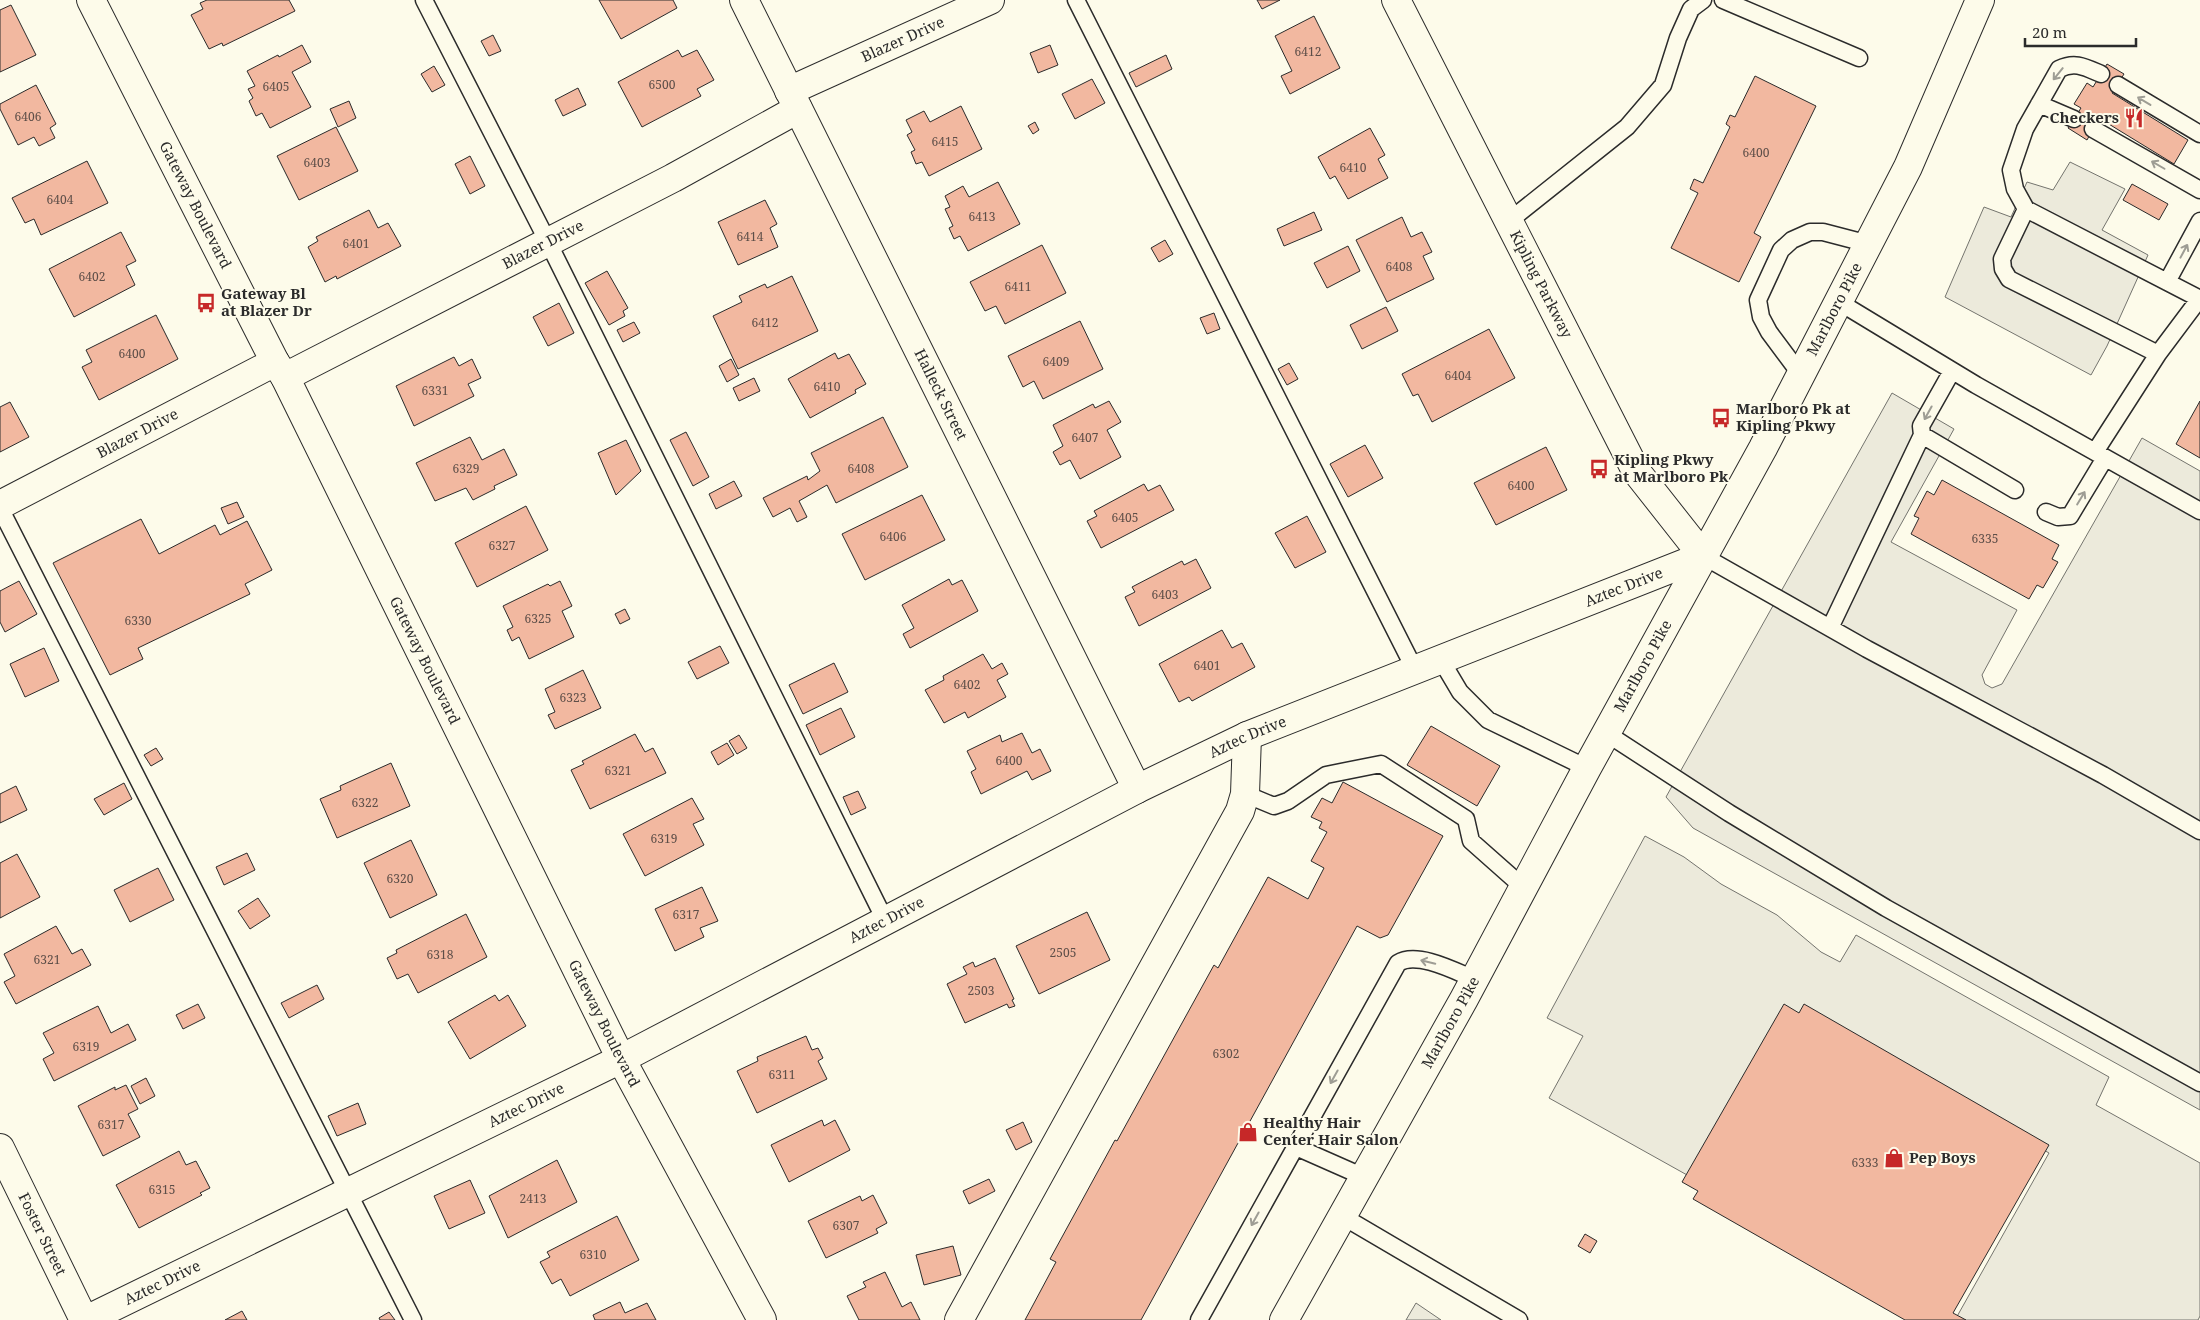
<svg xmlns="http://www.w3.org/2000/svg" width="2200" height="1320" viewBox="0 0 2200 1320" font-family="'Noto Serif',serif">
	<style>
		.parking { fill: #eceadb; stroke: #74746e }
		.building { fill: #f2b8a0; stroke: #2b2b2b }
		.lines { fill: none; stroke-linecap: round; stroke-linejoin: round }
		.lane-casing { stroke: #2b2b2b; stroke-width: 19 }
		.street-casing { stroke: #2b2b2b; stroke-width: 30 }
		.secondary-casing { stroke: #2b2b2b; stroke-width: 30 }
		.lane { stroke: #fdfbea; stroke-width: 16 }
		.street { stroke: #fdfbea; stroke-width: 28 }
		.secondary { stroke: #fdfbea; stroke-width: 28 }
		.oneway { stroke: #9e9d94 }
		.labels { text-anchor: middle; stroke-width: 4; stroke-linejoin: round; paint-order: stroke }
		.number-label { font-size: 12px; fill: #5d4e48 }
		.street-label { font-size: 15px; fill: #2b2b2b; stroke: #fdfbea }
		.poi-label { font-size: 15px; font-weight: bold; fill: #2b2b2b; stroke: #fdfbea; text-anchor: start }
	</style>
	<rect width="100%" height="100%" fill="#fdfbea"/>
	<path class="parking" d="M2070 162 2125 189 2102 230 2148 255 2107 346 2091 375 1945 297 1984 207 2011 217 2027 182 2053 190Z
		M1892 393 1954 429 1891 542 2017 610 1982 675 1985 684 1992 688 2002 684 2142 438 2200 471V1110L1693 828 1666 797Z
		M1645 836 1684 857 1721 884 1777 915 1821 952 1840 962 1856 935 2109 1077 2096 1105 2200 1163V1316L2198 1320H1955L2049 1153 1802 1013 1705 1185 1549 1098 1583 1036 1547 1018Z
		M1416 1303 1441 1320H1406Z"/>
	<path class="building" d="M207 0H289L295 11 223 46 222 43 209 49 191 15 203 9 200 3Z
		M599 0H673L677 8 621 39Z
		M1257 0H1280L1262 9Z
		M11 5 36 55 0 72V10Z
		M1314 16 1340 68 1290 94 1281 76 1292 71 1275 36Z
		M493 35 501 51 489 56 481 41Z
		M302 45 311 62 292 72 311 107 270 128 262 113 256 116 249 101 253 98 248 89 255 86 247 71 278 55 279 57Z
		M1050 45 1058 65 1038 73 1030 53Z
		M678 50 682 57 697 50 714 80 697 89 701 96 642 127 618 82Z
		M1166 55 1172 69 1136 87 1129 73Z
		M2107 64 2124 74 2112 93 2188 140 2174 164 2099 118 2087 140 2068 128 2081 108 2074 104 2087 83 2093 87Z
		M434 66 445 85 432 92 421 74Z
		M1755 76 1816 106 1754 233 1761 237 1739 282 1671 248 1698 193 1690 189 1694 179 1703 183 1730 127 1726 124 1730 115 1735 117Z
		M1092 79 1105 103 1075 119 1062 94Z
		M36 85 56 124 50 128 55 138 39 146 34 137 18 145 0 109V104Z
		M578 88 586 105 563 116 555 100Z
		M349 101 356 118 338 127 330 109Z
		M961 106 982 149 929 176 922 162 916 164 911 152 915 150 907 135 912 132 906 120 924 111 930 122Z
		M1035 122 1039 130 1033 134 1028 126Z
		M336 127 358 171 299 200 277 156Z
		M1370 128 1385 155 1378 159 1388 178 1348 199 1335 176 1330 179 1318 157Z
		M470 156 485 186 470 194 455 164Z
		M87 161 108 203 41 235 34 219 25 223 12 198Z
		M998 182 1020 224 968 251 960 236 954 239 949 228 953 226 945 209 950 207 945 196 963 186 969 197Z
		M2132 184 2168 204 2159 220 2123 200Z
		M765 200 777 224 770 228 778 247 738 265 718 222Z
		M369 210 378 228 388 223 401 246 337 279 336 276 325 282 308 247 318 241 316 237Z
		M1314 212 1322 230 1284 246 1277 229Z
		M1402 217 1411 237 1422 232 1432 252 1423 256 1434 279 1387 302 1356 240Z
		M121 232 136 261 126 266 135 285 74 317 49 269Z
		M1165 240 1173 254 1159 262 1151 248Z
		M1042 245 1066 293 1005 324 996 306 985 311 970 282Z
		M1348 246 1360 271 1327 288 1314 263Z
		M607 271 628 308 623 311 625 316 609 325 585 283Z
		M792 276 818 331 738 369 713 316 742 302 739 296 765 284 767 288Z
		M559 303 574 333 548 346 533 317Z
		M1386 307 1398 331 1362 349 1350 325Z
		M1214 313 1220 329 1207 334 1200 318Z
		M156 315 178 359 99 400 82 367 92 362 86 350Z
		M1080 321 1103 369 1043 399 1034 381 1023 387 1008 356Z
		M634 322 640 333 623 342 617 330Z
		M1489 329 1515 378 1432 422 1418 394 1413 396 1402 374Z
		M835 353 838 359 849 354 866 384 855 390 856 393 810 418 788 379Z
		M454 357 459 366 472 359 481 378 468 384 474 396 414 426 396 386Z
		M731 359 739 375 727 382 719 366Z
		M1289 363 1298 379 1287 385 1278 369Z
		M754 378 760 391 739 401 733 388Z
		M1109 401 1121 422 1107 430 1121 457 1080 479 1070 460 1060 465 1053 452 1063 446 1053 425 1093 404 1095 408Z
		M2200 401V458L2176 444Z
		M10 402 29 437 0 452V407Z
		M883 417 908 467 836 503 827 485 799 501 807 517 797 522 790 508 773 517 763 498 807 476 808 480 820 471 811 453Z
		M686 432 709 477 693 486 670 440Z
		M470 437 482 460 504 449 517 475 494 486 495 489 473 500 466 488 435 501 416 463Z
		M626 440 641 471 616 495 598 453Z
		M1365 445 1383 478 1348 497 1330 464Z
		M1546 447 1567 490 1496 525 1474 483Z
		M1942 480 2059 545 2052 559 2058 562 2043 588 2037 585 2029 599 1911 534 1919 518 1914 516 1927 491 1934 495Z
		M734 481 742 496 716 509 709 494Z
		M1144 484 1148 491 1160 485 1174 510 1101 548 1087 521 1097 516 1094 511Z
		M922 495 945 540 865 580 842 534Z
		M237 502 244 517 228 524 221 508Z
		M526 506 548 550 477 587 455 543Z
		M1307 516 1326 552 1295 568 1275 533Z
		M141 519 159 554 215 525 220 535 247 521 272 570 245 584 250 594 138 648 143 659 110 675 53 563Z
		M1196 559 1211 588 1139 626 1125 597 1135 592 1132 587 1182 561 1184 565Z
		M949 579 952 585 962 580 978 611 910 648 903 634 914 628 902 605Z
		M19 581 37 614 5 632 0 622V591Z
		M560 581 572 606 562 611 574 637 529 659 519 637 512 641 507 630 513 627 503 606 548 584 550 586Z
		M625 609 630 619 620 624 615 614Z
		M1222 630 1232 648 1242 643 1255 667 1192 701 1189 697 1179 702 1159 664Z
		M720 646 729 663 697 679 688 662Z
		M44 648 59 681 25 697 10 664Z
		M983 654 992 669 1002 663 1008 674 997 680 1006 697 968 718 965 712 944 723 925 690 944 680 943 676Z
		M834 663 848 692 803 714 789 685Z
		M583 670 601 708 555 729 548 715 555 712 545 689Z
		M841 708 855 737 820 755 806 725Z
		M1431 726 1500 766 1477 806 1407 765Z
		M1022 733 1032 753 1040 749 1051 771 1032 780 1027 771 981 794 971 772 976 769 967 751 1000 735 1002 742Z
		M635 734 645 752 653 748 666 773 590 809 571 770 584 764 582 761Z
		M739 735 747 748 737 754 729 741Z
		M727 743 734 755 718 765 711 752Z
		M156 748 163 759 151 766 144 755Z
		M391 763 410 806 337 838 320 799 341 790 340 786Z
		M1343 782 1443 836 1388 935 1380 938 1357 926 1141 1320H1025L1056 1262 1050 1259 1115 1140 1117 1141 1214 965 1218 968 1268 877 1308 899 1324 868 1311 861 1327 832 1319 828 1322 822 1311 817 1322 798 1332 803Z
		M124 783 132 799 104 815 94 799Z
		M16 786 27 810 0 823V794Z
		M858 791 866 808 851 815 843 797Z
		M692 798 704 819 693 824 704 845 645 876 623 834Z
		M411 840 437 895 390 918 364 863Z
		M247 853 255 870 224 885 216 867Z
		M17 854 40 897 0 918V863Z
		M158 868 174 900 130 922 114 890Z
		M702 887 718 921 700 928 704 937 675 951 655 909Z
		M258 898 270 916 250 929 238 911Z
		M1087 912 1110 960 1039 994 1016 946Z
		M466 914 487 957 418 993 408 974 397 979 387 958 397 953 396 950Z
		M56 926 72 954 82 949 91 965 16 1004 4 982 15 976 4 954Z
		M995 958 1014 999 1012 1000 1015 1006 1009 1008 1007 1004 965 1023 947 984 967 974 963 967 973 962 975 967Z
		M317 985 324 999 289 1018 281 1003Z
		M495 995 499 1001 508 995 526 1026 470 1059 448 1022Z
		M198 1004 205 1018 183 1029 176 1015Z
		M1784 1004 1799 1013 1804 1004 2049 1145 1953 1313 1966 1320H1905L1693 1199 1698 1191 1682 1182Z
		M98 1006 111 1033 128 1024 136 1040 54 1081 43 1059 54 1053 43 1033Z
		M806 1036 812 1050 818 1048 823 1058 818 1061 827 1079 757 1113 737 1071 758 1061 757 1057Z
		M146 1078 155 1096 140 1104 131 1086Z
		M126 1085 138 1109 128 1114 140 1137 103 1156 78 1106 115 1087V1090Z
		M358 1103 366 1124 337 1136 328 1116Z
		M822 1120 824 1126 835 1120 850 1150 789 1182 771 1145Z
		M1023 1122 1032 1142 1016 1150 1006 1130Z
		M179 1151 186 1165 196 1161 210 1188 200 1193 202 1195 139 1228 116 1185Z
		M557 1160 577 1202 508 1238 489 1196Z
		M989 1179 995 1191 969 1204 963 1191Z
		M470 1180 485 1213 449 1229 434 1196Z
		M873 1195 887 1223 876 1229 878 1233 826 1258 808 1221 860 1196 862 1201Z
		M617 1216 639 1260 570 1296 561 1279 552 1284 540 1262 550 1257 547 1252Z
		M1585 1234 1597 1241 1590 1253 1578 1246Z
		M953 1246 961 1275 924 1285 916 1255Z
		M885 1272 902 1307 911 1302 920 1320H859L847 1296 866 1287 863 1282Z
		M620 1302 625 1313 647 1303 656 1320H595L593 1315Z
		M242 1311 247 1320H225Z
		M389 1312 395 1320H380L379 1318Z"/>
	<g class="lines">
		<defs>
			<path id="lane" d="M424 0 548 242 885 920
				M1076 0 1415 670
				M1723 0 1859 58
				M2118 85 2200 134
				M2039 104 2074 119
				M2093 129 2200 190
				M2026 209 2015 189 2011 170 2025 129 2059 69C2075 61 2085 67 2101 74
				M1509 221 1627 127 1663 85 1678 38 1691 9 1703 0
				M2167 282 2200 221
				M1839 302 1976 385 2200 511
				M2158 354 2009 279 2003 269 2002 259 2026 209 2200 299
				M1952 371 1921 426 1922 435 2015 490
				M1801 375 1769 332 1761 317 1758 300 1781 250 1792 240 1810 232H1823L1869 244
				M2095 452 2158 354 2200 298
				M0 508 413 1320
				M2046 512 2058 517 2070 516 2105 458
				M1703 556 1867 649 2103 775 2200 831
				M1830 628 1922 435
				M1441 660 1460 692 1488 720 1587 768
				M1606 733 1729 813 1886 908 2200 1083
				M1245 794 1274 806 1288 801 1326 775 1381 764 1466 819 1471 841 1524 888
				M1296 1147 1364 1177
				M1342 1216 1519 1320
				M1199 1320 1398 963C1417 951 1455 971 1474 979"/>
			<g id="street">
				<path id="s1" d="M744 0 1137 789"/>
				<path id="s2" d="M789 91 990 0"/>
				<path id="s3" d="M285 377 673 178 798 109"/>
				<path id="s4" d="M0 505 275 362"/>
				<path id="s5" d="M0 1148 84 1320"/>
				<path id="s6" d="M86 1320 621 1059 1137 789 1247 736 1703 556"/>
				<path d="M959 1320 1240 811 1245 794 1247 736"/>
			</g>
			<g id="secondary">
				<path id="s7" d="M91 0 275 362 285 377 621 1059 762 1320"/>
				<path id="s8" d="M1396 0 1636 471 1703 556"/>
				<path id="s9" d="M1284 1320 1464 999 1587 768 1763 448 1908 167 1980 0"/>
			</g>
		</defs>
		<use href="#lane" class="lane-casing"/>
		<use href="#street" class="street-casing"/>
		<use href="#secondary" class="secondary-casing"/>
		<use href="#lane" class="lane"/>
		<use href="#street" class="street"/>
		<use href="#secondary" class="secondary"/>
	</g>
	<defs><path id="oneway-shaft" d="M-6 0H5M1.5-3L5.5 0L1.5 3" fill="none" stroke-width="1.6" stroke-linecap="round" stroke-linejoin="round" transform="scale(1.25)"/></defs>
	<g class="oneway">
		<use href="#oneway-shaft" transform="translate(2058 74) rotate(129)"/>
		<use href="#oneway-shaft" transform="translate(2144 101) rotate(-149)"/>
		<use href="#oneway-shaft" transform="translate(2158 165) rotate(-150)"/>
		<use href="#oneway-shaft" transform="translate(2184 251) rotate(-62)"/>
		<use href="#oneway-shaft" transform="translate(1928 413) rotate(119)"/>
		<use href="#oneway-shaft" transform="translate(2081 498) rotate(-59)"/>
		<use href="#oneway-shaft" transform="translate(1428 962) rotate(-166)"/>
		<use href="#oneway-shaft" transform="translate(1334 1077) rotate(119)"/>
		<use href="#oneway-shaft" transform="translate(1255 1219) rotate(119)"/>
	</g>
	<defs>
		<symbol id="restaurant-bare" viewBox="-9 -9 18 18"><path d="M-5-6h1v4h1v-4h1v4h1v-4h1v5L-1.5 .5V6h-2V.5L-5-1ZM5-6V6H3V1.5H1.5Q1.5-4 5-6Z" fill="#c62828" stroke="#fdfbea" stroke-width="2.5" paint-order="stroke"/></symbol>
		<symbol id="bus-bare" viewBox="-9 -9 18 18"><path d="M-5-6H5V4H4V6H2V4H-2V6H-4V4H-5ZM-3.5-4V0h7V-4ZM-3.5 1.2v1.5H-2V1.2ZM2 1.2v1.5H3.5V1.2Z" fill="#c62828" stroke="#fdfbea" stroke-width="2.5" paint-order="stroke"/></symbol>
		<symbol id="shop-bare" viewBox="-9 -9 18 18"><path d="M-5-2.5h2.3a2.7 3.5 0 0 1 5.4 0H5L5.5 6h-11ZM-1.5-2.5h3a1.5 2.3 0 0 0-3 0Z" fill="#c62828" stroke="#fdfbea" stroke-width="2.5" paint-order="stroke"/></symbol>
	</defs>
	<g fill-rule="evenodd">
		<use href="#restaurant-bare" x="2120" y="104" width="28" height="28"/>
		<use href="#bus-bare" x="192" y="289" width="28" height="28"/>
		<use href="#bus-bare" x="1707" y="404" width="28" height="28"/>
		<use href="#bus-bare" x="1585" y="455" width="28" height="28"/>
		<use href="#shop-bare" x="1234" y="1118" width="28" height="28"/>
		<use href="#shop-bare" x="1880" y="1144" width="28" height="28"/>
	</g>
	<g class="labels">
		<g class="number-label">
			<text x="1308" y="56">6412</text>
			<text x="662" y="89">6500</text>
			<text x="276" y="91">6405</text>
			<text x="28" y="121">6406</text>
			<text x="945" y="146">6415</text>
			<text x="1756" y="157">6400</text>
			<text x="317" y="167">6403</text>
			<text x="1353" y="172">6410</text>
			<text x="60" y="204">6404</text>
			<text x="982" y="221">6413</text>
			<text x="750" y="241">6414</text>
			<text x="356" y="248">6401</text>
			<text x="1399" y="271">6408</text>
			<text x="92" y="281">6402</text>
			<text x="1018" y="291">6411</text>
			<text x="765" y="327">6412</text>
			<text x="132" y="358">6400</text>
			<text x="1056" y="366">6409</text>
			<text x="1458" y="380">6404</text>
			<text x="827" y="391">6410</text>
			<text x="435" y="395">6331</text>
			<text x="1085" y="442">6407</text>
			<text x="466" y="473">6329</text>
			<text x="861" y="473">6408</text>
			<text x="1521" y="490">6400</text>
			<text x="1125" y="522">6405</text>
			<text x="893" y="541">6406</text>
			<text x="1985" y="543">6335</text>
			<text x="502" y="550">6327</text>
			<text x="1165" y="599">6403</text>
			<text x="538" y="623">6325</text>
			<text x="138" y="625">6330</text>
			<text x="1207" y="670">6401</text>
			<text x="967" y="689">6402</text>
			<text x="573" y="702">6323</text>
			<text x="1009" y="765">6400</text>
			<text x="618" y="775">6321</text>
			<text x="365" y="807">6322</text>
			<text x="664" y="843">6319</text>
			<text x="400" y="883">6320</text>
			<text x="686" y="919">6317</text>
			<text x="1063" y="957">2505</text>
			<text x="440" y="959">6318</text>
			<text x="47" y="964">6321</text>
			<text x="981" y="995">2503</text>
			<text x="86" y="1051">6319</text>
			<text x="1226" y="1058">6302</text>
			<text x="782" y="1079">6311</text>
			<text x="111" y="1129">6317</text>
			<text x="1865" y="1167">6333</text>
			<text x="162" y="1194">6315</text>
			<text x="533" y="1203">2413</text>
			<text x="846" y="1230">6307</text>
			<text x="593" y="1259">6310</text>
		</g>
		<g class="street-label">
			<text dy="5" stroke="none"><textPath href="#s2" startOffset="125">Blazer Drive</textPath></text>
			<text dy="5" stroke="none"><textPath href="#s7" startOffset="230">Gateway Boulevard</textPath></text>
			<text dy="5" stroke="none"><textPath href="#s3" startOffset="290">Blazer Drive</textPath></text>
			<text dy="5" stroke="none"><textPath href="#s8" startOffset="319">Kipling Parkway</textPath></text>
			<text dy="5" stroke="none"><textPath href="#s9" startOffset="1151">Marlboro Pike</textPath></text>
			<text dy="5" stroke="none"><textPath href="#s1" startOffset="441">Halleck Street</textPath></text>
			<text dy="5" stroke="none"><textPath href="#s4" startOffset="155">Blazer Drive</textPath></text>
			<text dy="5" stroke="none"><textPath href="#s6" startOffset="1705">Aztec Drive</textPath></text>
			<text dy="5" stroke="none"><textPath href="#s7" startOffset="740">Gateway Boulevard</textPath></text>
			<text dy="5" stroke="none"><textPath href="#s9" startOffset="746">Marlboro Pike</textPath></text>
			<text dy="5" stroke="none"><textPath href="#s6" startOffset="1300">Aztec Drive</textPath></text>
			<text dy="5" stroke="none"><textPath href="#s6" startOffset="895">Aztec Drive</textPath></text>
			<text dy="5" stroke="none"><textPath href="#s9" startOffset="341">Marlboro Pike</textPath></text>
			<text dy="5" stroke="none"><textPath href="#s7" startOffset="1145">Gateway Boulevard</textPath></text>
			<text dy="5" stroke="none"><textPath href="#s6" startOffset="490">Aztec Drive</textPath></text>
			<text dy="5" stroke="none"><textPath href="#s5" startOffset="96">Foster Street</textPath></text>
			<text dy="5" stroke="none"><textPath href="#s6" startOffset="85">Aztec Drive</textPath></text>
		</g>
		<g class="poi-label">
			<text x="2119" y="123" text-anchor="end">Checkers</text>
			<text x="221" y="299">Gateway Bl<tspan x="221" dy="17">at Blazer Dr</tspan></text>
			<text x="1736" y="414">Marlboro Pk at<tspan x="1736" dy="17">Kipling Pkwy</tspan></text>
			<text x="1614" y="465">Kipling Pkwy<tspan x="1614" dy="17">at Marlboro Pk</tspan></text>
			<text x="1263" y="1128">Healthy Hair<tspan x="1263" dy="17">Center Hair Salon</tspan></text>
			<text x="1909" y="1163">Pep Boys</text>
		</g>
	</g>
	<path d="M2025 38v8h111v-8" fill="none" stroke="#2b2b2b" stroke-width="2.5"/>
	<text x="2032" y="38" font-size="15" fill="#2b2b2b" stroke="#fdfbea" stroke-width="4" paint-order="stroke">20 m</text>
</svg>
